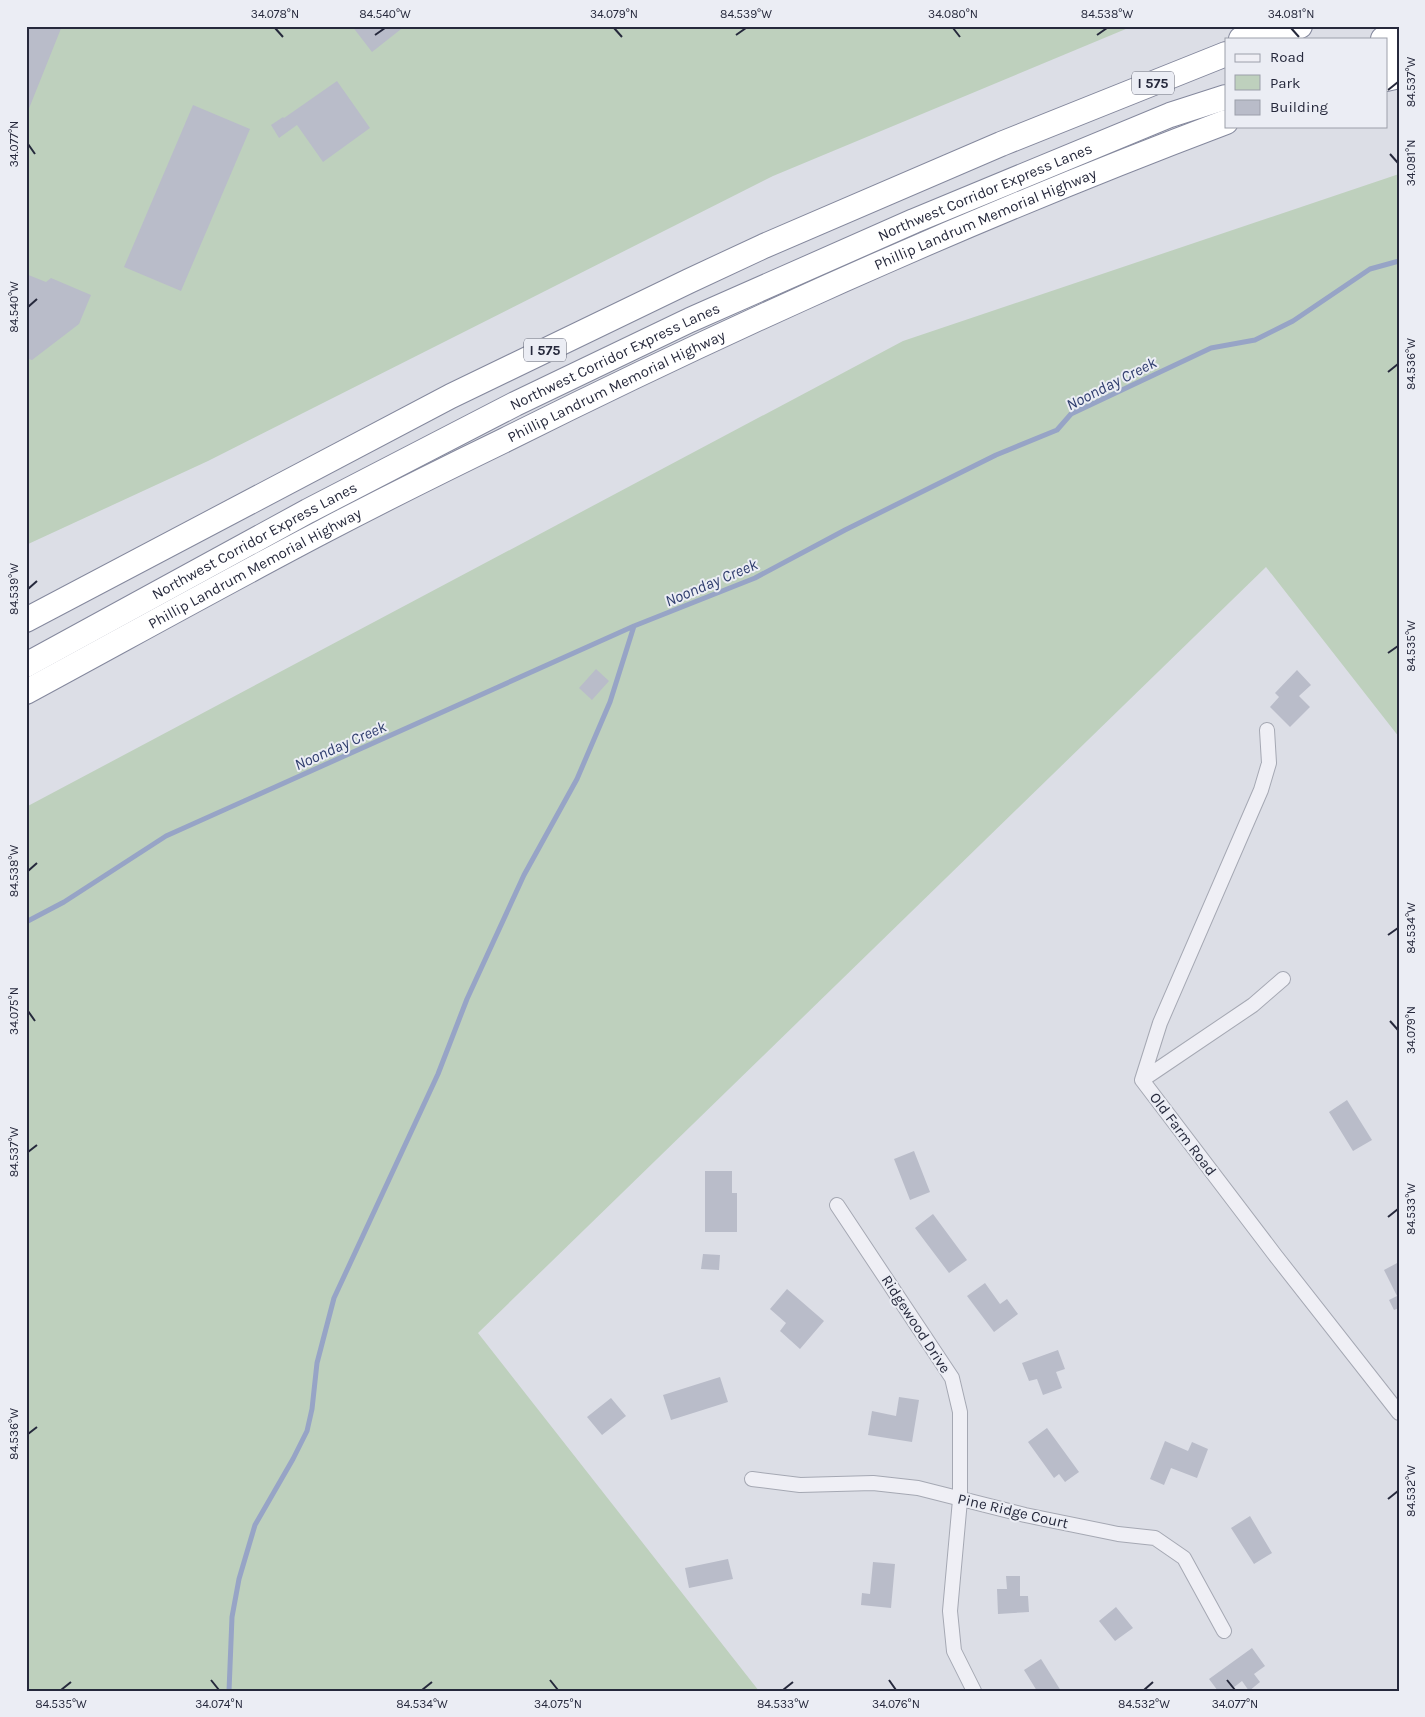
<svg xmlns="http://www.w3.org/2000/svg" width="1425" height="1717" viewBox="0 0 1425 1717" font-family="Karla,sans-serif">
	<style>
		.green { fill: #bed0bd }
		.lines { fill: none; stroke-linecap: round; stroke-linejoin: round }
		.stream { stroke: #97a4c6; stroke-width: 5 }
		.building { fill: #b9bcc9 }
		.minor-casing { stroke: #a5a8b3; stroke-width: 16 }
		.motorway-casing { stroke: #84889d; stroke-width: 26 }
		.minor { stroke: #efeff5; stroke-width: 14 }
		.motorway { stroke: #fff; stroke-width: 24 }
		.ticks { fill: none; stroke: #26293c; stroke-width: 2 }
		.labels { text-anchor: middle; stroke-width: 4; stroke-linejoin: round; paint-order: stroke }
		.shield { fill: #ebedf4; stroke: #616473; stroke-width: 1 }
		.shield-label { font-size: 14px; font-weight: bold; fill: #26293c }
		.street-label { font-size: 15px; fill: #26293c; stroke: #ebedf4 }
		.water-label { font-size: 16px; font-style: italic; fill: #313f6f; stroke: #ebedf4 }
		.neatline { fill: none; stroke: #26293c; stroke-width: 2 }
		.ticks-label { font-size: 12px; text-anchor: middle; fill: #26293c }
	</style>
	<rect width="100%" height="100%" fill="#dcdee6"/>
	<path class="green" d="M26 26H1133L773 176 208 461 26 545Z
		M1399 174V737L1266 567 478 1333 759 1691H26V807L903 341Z"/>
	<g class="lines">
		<path class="stream" d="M26 922 64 902 166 836 634 626 755 578 845 530 996 455 1057 430 1071 414 1211 348 1255 340 1293 321 1370 269 1399 261
			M229 1691 232 1617 239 1579 255 1525 293 1459 307 1431 312 1409 317 1363 334 1298 438 1074 467 999 524 875 577 779 610 702 634 626"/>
	</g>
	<path class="building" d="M26 26H62L26 116Z
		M352 26H405L372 52Z
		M337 81 370 128 323 162 297 125 279 138 271 125 283 117 284 118Z
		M193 105 250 129 181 291 124 267Z
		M26 274 46 282 51 278 91 295 79 324 32 360 26 358Z
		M596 669 609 681 592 700 579 688Z
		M1297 670 1311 685 1299 696 1310 707 1290 727 1270 707 1279 697 1275 693Z
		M1347 1100 1372 1140 1353 1151 1329 1112Z
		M914 1151 930 1192 910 1200 894 1159Z
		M705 1171H732V1193H737V1232H705Z
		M933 1214 967 1260 949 1273 915 1228Z
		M703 1254 720 1255 719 1270 701 1269Z
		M1399 1262V1308L1394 1310 1389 1300 1397 1296 1384 1270Z
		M985 1283 1000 1304 1007 1299 1018 1314 994 1332 967 1296Z
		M787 1289 824 1321 800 1349 780 1331 786 1323 770 1309Z
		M1058 1350 1065 1369 1056 1372 1062 1388 1043 1395 1037 1379 1029 1381 1022 1363Z
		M720 1377 728 1402 671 1420 663 1395Z
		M899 1397 919 1400 912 1442 868 1435 872 1411 896 1416Z
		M611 1398 626 1416 602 1435 587 1417Z
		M1047 1428 1079 1472 1065 1482 1059 1474 1054 1478 1028 1442Z
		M1165 1441 1188 1451 1192 1442 1208 1449 1197 1478 1171 1468 1164 1485 1150 1479Z
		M1250 1516 1272 1553 1254 1564 1231 1528Z
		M728 1559 733 1579 689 1588 685 1568Z
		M873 1562 895 1564 891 1608 861 1605 862 1593 870 1594Z
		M1006 1576H1020V1596H1028L1029 1612 998 1614 997 1589H1007Z
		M1116 1607 1133 1628 1115 1641 1099 1621Z
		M1252 1648 1265 1666 1254 1674 1260 1682 1249 1691 1242 1681 1229 1691H1218L1209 1679Z
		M1041 1659 1061 1691H1037L1024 1670Z"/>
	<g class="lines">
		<defs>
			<path id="minor" d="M1267 730 1269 763 1261 790 1160 1023 1142 1080 1275 1255 1399 1413
				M1142 1080 1253 1005 1283 979
				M837 1205 952 1378 960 1412V1500L950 1611 954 1651 974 1691
				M752 1479 800 1485 873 1483 918 1488 1025 1515 1118 1534 1155 1538 1184 1558 1224 1631"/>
			<g id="motorway">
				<path d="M1241 39 1268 26"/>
				<path d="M1267 39 1300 26"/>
				<path d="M1383 39 1399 33"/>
				<path d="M1386 62 1399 57"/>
				<path d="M1386 79 1399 76"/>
				<path d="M26 620 451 396 689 281 764 246 1001 144 1226 54"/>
				<path id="s1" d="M26 665 308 511 515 404 690 320 914 221 1170 115 1226 97"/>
				<path id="s2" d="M26 692C124 639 221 585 320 533 381 501 443 470 505 440 741 322 980 215 1226 122"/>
			</g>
		</defs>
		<use href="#minor" class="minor-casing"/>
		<use href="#motorway" class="motorway-casing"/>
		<use href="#minor" class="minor"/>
		<use href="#motorway" class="motorway"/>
	</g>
	<path class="ticks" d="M275 28 283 37M614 28 622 37M953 28 960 37M1291 28 1299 37M375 35 385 28M736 35 746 28M1097 35 1107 28M1388 90 1398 82M28 144 35 154M1390 154 1398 163M28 307 37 299M1388 372 1398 364M28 589 37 581M1388 653 1398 646M28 871 37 863M1388 935 1398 928M28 1011 35 1021M1390 1021 1398 1030M28 1152 37 1145M1388 1217 1398 1209M28 1434 37 1427M1388 1499 1398 1491M211 1680 219 1690M550 1680 558 1690M889 1680 896 1690M1227 1680 1235 1690M61 1690 71 1682M422 1690 432 1682M783 1690 793 1682M1144 1690 1153 1682"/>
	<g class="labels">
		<g class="shield">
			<rect x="1132" y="71.5" width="42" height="23" rx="4"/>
			<rect x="524" y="338.5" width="42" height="23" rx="4"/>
		</g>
		<g class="shield-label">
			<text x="1153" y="88">I 575</text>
			<text x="545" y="355">I 575</text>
		</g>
		<g class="street-label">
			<text dy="5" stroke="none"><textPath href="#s1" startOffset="1070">Northwest Corridor Express Lanes</textPath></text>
			<text dy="5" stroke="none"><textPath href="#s2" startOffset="1070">Phillip Landrum Memorial Highway</textPath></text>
			<text dy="5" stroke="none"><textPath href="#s1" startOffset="665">Northwest Corridor Express Lanes</textPath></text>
			<text dy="5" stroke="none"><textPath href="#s2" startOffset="665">Phillip Landrum Memorial Highway</textPath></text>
			<text dy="5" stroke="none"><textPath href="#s1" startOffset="260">Northwest Corridor Express Lanes</textPath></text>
			<text dy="5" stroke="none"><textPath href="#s2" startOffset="260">Phillip Landrum Memorial Highway</textPath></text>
			<text transform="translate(1183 1134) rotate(53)" y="5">Old Farm Road</text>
			<text transform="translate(916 1324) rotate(57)" y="5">Ridgewood Drive</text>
			<text transform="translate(1013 1511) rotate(13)" y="5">Pine Ridge Court</text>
		</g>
		<g class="water-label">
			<text transform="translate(1111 383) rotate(-27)" y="6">Noonday Creek</text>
			<text transform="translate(711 582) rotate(-23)" y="6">Noonday Creek</text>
			<text transform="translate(340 745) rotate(-24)" y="6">Noonday Creek</text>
		</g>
	</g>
	<rect width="1425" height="1717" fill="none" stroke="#ebedf4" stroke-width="55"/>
	<rect x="1225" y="38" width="162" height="90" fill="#ebedf4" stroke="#9c9faa"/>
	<rect x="1235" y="54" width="25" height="8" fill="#efeff5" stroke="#9c9faa"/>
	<text x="1270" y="62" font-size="15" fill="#26293c">Road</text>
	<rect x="1235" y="75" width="25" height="15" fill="#bed0bd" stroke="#9c9faa"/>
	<text x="1270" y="88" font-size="15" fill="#26293c">Park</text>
	<rect x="1235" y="100" width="25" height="15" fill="#b9bcc9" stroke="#9c9faa"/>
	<text x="1270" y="112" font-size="15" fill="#26293c">Building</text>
	<rect x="28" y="28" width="1370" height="1662" class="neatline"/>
	<g class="ticks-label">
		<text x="275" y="18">34.078°N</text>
		<text x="385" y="18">84.540°W</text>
		<text x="614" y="18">34.079°N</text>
		<text x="746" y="18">84.539°W</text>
		<text x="953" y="18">34.080°N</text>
		<text x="1107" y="18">84.538°W</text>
		<text x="1291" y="18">34.081°N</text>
		<text transform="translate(1411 82) rotate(-90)" y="4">84.537°W</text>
		<text transform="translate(14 144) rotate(-90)" y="4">34.077°N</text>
		<text transform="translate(1411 163) rotate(-90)" y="4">34.081°N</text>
		<text transform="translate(14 307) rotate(-90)" y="4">84.540°W</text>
		<text transform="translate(1411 364) rotate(-90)" y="4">84.536°W</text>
		<text transform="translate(14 589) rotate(-90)" y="4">84.539°W</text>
		<text transform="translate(1411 646) rotate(-90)" y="4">84.535°W</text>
		<text transform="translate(14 871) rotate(-90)" y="4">84.538°W</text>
		<text transform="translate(1411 928) rotate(-90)" y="4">84.534°W</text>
		<text transform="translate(14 1011) rotate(-90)" y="4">34.075°N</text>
		<text transform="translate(1411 1030) rotate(-90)" y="4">34.079°N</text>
		<text transform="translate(14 1152) rotate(-90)" y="4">84.537°W</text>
		<text transform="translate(1411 1209) rotate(-90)" y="4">84.533°W</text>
		<text transform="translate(14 1434) rotate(-90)" y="4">84.536°W</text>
		<text transform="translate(1411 1491) rotate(-90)" y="4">84.532°W</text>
		<text x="61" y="1708">84.535°W</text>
		<text x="219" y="1708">34.074°N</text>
		<text x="422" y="1708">84.534°W</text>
		<text x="558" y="1708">34.075°N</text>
		<text x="783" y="1708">84.533°W</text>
		<text x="896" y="1708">34.076°N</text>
		<text x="1144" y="1708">84.532°W</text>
		<text x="1235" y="1708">34.077°N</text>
	</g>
</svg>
